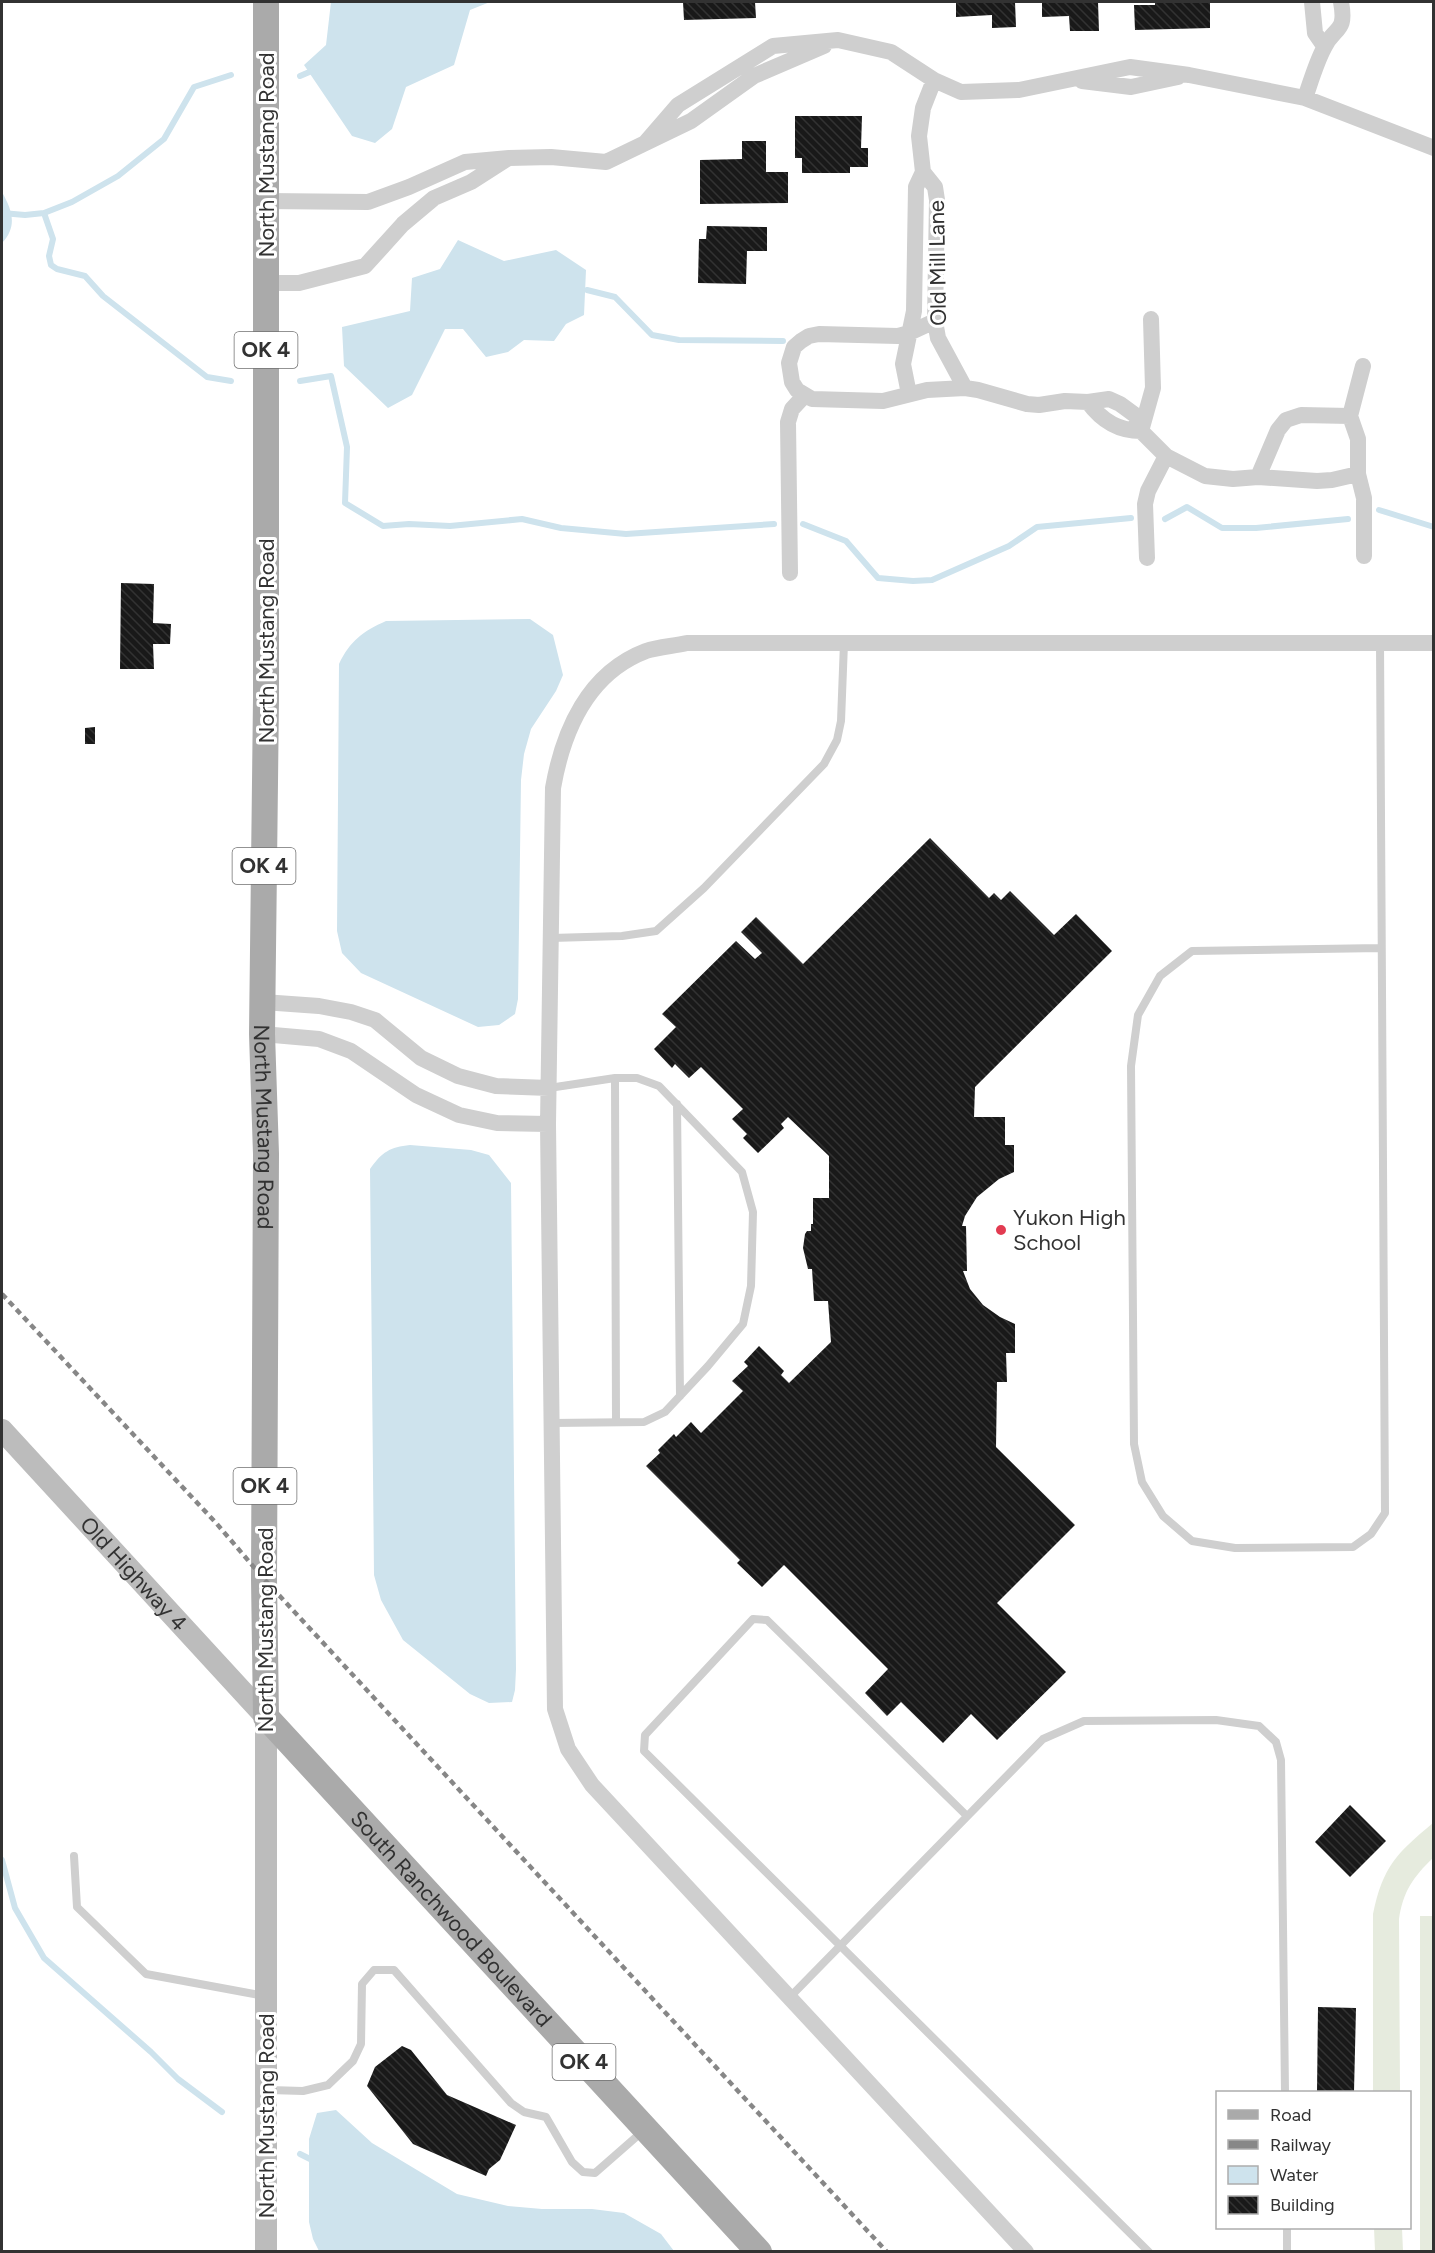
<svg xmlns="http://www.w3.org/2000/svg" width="1435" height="2253" viewBox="0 0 1435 2253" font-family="Figtree,sans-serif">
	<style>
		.garden { fill: #e6ebde }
		.water { fill: #cee3ed }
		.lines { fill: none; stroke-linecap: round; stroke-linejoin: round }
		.stream { stroke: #cee3ed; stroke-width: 6 }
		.building { fill: url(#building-back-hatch) }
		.lane { stroke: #cfcfcf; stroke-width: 8 }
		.street { stroke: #cfcfcf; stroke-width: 16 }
		.secondary { stroke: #bcbcbc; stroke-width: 22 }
		.primary { stroke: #aaa; stroke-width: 26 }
		.rail { stroke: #878787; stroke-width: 4.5; stroke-dasharray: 6 4.5; stroke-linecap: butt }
		.poi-dot { fill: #e23b51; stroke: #fff; stroke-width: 2 }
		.labels { text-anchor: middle; stroke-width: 6; stroke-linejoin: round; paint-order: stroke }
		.shield { fill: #fff; stroke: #707070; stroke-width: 1.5 }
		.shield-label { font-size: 21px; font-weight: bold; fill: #323232 }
		.street-label { font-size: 22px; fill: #323232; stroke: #fff }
		.poi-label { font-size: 22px; fill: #323232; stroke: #fff; text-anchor: start }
	</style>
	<defs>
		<pattern id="building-back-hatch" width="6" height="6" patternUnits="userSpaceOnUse" patternTransform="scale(1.5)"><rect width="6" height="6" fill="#191919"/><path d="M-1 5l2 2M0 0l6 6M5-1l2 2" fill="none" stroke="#323232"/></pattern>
	</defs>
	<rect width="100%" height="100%" fill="#fff"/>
	<path class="garden" d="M1433 1823V1858C1413 1877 1403 1892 1399 1919L1400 2092H1373V1914C1383 1866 1397 1853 1433 1823Z
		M1420 1916H1434L1433 2252 1420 2251Z
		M1374 2228H1402L1403 2251H1375Z"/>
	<path class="water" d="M331 2H490L470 10 454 65 406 87 392 129 375 143 352 136 304 65 326 45Z
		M2 192C12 210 18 226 2 243Z
		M458 240 504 261 556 250 586 270 584 315 566 324 554 341 524 340 508 352 486 357 463 329H445L412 395 388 408 344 366 342 327 410 311 412 278 440 269Z
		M530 619 553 635 563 675 556 691 531 729 524 754 521 780 518 999 515 1014 499 1025 478 1027 361 973 342 953 337 931 339 664C350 641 363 631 386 621Z
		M410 1145 471 1150 489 1155 511 1183 516 1669 515 1690 512 1702 489 1703 470 1694 403 1640 381 1600 374 1575 370 1169C382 1152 390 1147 410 1145Z
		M336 2110 372 2143 457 2194 508 2206 542 2209H592L624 2213 661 2234 674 2251H319L313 2239 309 2222V2139L317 2113Z"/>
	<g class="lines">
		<path class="stream" d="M300 76 314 70
			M2 213 25 215 44 213 72 202 118 176 164 139 194 87 231 75
			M44 213 53 239 49 256 51 265 57 269 85 276 103 296 207 377 231 381
			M587 290 615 297 652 335 679 340 783 341
			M300 381 331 376 347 447 345 503 383 526 409 524 450 526 522 519 561 528 626 534 774 524
			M1379 510 1434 527
			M1165 519 1187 507 1222 528H1256L1348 519
			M803 524 846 541 878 578 913 581 932 580 1009 546 1037 527 1131 518
			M2 1860 15 1908 44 1958 151 2052 178 2079 222 2112
			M300 2154 316 2162"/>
	</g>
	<path class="building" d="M683 2H755L756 18 684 20Z
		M956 2H1015L1016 27 992 28V15L956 17Z
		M1042 2H1098L1099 31H1070L1069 16 1042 17Z
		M1155 2H1210V28L1135 30 1134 5H1155Z
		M795 116H862L861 148H868V167H850V173H802V158H795Z
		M742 141H766V172H788V203L700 204V160L742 159Z
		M707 226 767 227V251H747L746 284 698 283 699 239H706Z
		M121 583 154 584 153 623 171 624 170 644H153L154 669H120Z
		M95 727V744H85V728Z
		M930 838 989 898 994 893 1001 900 1010 891 1054 935 1076 914 1112 951 975 1087 974 1117H1005V1145H1014V1172L999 1179 977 1197 965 1216 962 1226H966L967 1271H963L970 1289 983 1305 1000 1317 1015 1324V1353H1006L1007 1382H997L996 1447 1075 1525 997 1603 1066 1672 997 1740 971 1714 943 1743 901 1702 887 1716 865 1693 888 1669 784 1565 762 1587 737 1563 740 1560 646 1466 660 1453 658 1450 674 1434 676 1437 691 1422 701 1433 743 1391 732 1381 748 1366 744 1362 759 1346 784 1371 781 1375 789 1383 831 1342 828 1301H814L812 1269H808L803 1248 805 1234 807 1231H811V1224H813V1198H829V1156L788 1117 781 1124 784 1128 758 1153 743 1138 747 1134 732 1119 743 1109 701 1067 689 1078 675 1064 672 1068 654 1049 676 1027 662 1014 736 941 755 959 762 953 741 932 756 917 803 964Z
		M1350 1805 1386 1841 1350 1877 1315 1842Z
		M1318 2007 1356 2008 1354 2092H1317Z
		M402 2046 411 2050 447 2095 516 2125 500 2160 489 2169 486 2176 413 2144 367 2086 375 2067Z"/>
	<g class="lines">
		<path class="lane" d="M1380 642 1385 1513 1371 1534 1353 1547 1235 1548 1192 1541 1163 1516 1142 1482 1134 1444 1131 1066 1138 1015 1160 976 1192 951 1381 948
			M551 938 622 936 656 931 704 888 824 764 837 740 841 721 844 643
			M615 1078 616 1422
			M549 1088 615 1078H637L659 1086 742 1172 753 1212 751 1286 743 1324 708 1366 665 1412 644 1422 552 1423
			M677 1104 680 1396
			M967 1816 767 1620 753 1619 645 1735 644 1751 1149 2252
			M74 1856 77 1907 146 1974 265 1996
			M790 1997 1043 1739 1084 1721 1216 1720 1259 1726 1276 1742 1281 1760 1285 2092
			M269 2090 303 2091 328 2085 353 2061 361 2044 362 1984 374 1970H394L511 2103 524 2112 546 2117 572 2162 583 2172 595 2173 643 2131
			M1287 2228V2252"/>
		<path class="street" d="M1312 2 1315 33 1324 46
			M934 80 923 108 919 136 923 172 935 187 937 200 935 321 938 338 965 388
			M1082 81 1131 87 1178 77
			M1305 98C1311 81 1316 63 1324 48 1334 26 1347 34 1341 2
			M646 142 678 105 773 46 838 40 891 52 934 80 961 92 1019 90 1130 67 1189 75 1305 98 1434 148
			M266 201 368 202 409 187 465 162 509 158 551 157 606 162 691 121 754 76 824 46
			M266 283H299L365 266 403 224 434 198 471 182 507 159
			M935 321 909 333 898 336 819 334 809 336 801 341 794 347 789 363 792 382 797 390 812 399 883 401 927 390 965 388 978 390 1027 404 1039 405 1065 401 1088 402
			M1363 366 1350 416 1358 439V474L1364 498V556
			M909 394 903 364 914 311 916 187 923 172
			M1141 431C1118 431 1101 420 1088 402L1109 399 1120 404 1135 415 1141 431 1166 456 1205 476 1233 479 1258 477 1317 481 1332 480 1358 474
			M1141 431 1153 388 1151 319
			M1258 477 1278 430 1286 420 1301 415 1350 416
			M1147 558 1145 504 1148 491 1166 456
			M790 573 788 422 792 409 804 396
			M263 1002 319 1006 351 1012 375 1020 421 1058 458 1076 496 1086 549 1088
			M262 1034 319 1039 351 1051 416 1095 459 1115 497 1123 548 1124
			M1026 2252 592 1785 568 1749 555 1709 548 1124 553 788C563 731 588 673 646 651 658 647 674 646 687 643H1434"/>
		<path class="secondary" id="s1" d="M2 1430 266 1717V2252"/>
		<path class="primary" id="s2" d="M266 2V698L262 1034 266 1154 264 1579 266 1717 759 2252"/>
		<path class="rail" d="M2 1294 217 1524 264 1579 887 2252"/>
	</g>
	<circle class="poi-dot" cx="1001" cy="1230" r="6"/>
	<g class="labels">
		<g class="shield">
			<rect x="234.5" y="332" width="63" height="36" rx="4.5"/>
			<rect x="232.5" y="848" width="63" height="36" rx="4.5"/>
			<rect x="233.5" y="1468" width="63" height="36" rx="4.5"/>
			<rect x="552.5" y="2044" width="63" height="36" rx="4.5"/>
		</g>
		<g class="shield-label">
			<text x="266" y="357">OK 4</text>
			<text x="264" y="873">OK 4</text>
			<text x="265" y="1493">OK 4</text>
			<text x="584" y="2069">OK 4</text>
		</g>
		<g class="street-label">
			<text transform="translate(266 155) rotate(-90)" y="8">North Mustang Road</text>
			<text transform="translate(937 263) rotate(-91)" y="8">Old Mill Lane</text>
			<text transform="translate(266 641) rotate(-90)" y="8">North Mustang Road</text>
			<text dy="8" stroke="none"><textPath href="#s2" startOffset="1125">North Mustang Road</textPath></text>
			<text dy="8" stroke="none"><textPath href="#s1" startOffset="195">Old Highway 4</textPath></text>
			<text transform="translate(265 1630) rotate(-90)" y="8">North Mustang Road</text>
			<text dy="8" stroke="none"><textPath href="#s2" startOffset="1989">South Ranchwood Boulevard</textPath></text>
			<text transform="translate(266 2116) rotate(-90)" y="8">North Mustang Road</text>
		</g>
		<g class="poi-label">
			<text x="1013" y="1225">Yukon High<tspan x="1013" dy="25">School</tspan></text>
		</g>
	</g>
	<rect width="1435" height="2253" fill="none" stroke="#323232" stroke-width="6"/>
	<rect x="1216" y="2091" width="195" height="138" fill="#ffffff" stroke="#adadad" stroke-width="1.5"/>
	<rect x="1228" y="2110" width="30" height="9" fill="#aaaaaa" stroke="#adadad" stroke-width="1.5"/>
	<text x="1270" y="2121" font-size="18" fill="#323232">Road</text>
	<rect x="1228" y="2140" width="30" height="9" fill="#878787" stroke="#adadad" stroke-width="1.5"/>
	<text x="1270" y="2151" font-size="18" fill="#323232">Railway</text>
	<rect x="1228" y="2166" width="30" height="18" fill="#cee3ed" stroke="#adadad" stroke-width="1.5"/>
	<text x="1270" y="2181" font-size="18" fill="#323232">Water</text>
	<rect x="1228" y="2196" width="30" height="18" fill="url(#building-back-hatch)" stroke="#adadad" stroke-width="1.5"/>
	<text x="1270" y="2211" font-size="18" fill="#323232">Building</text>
</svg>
